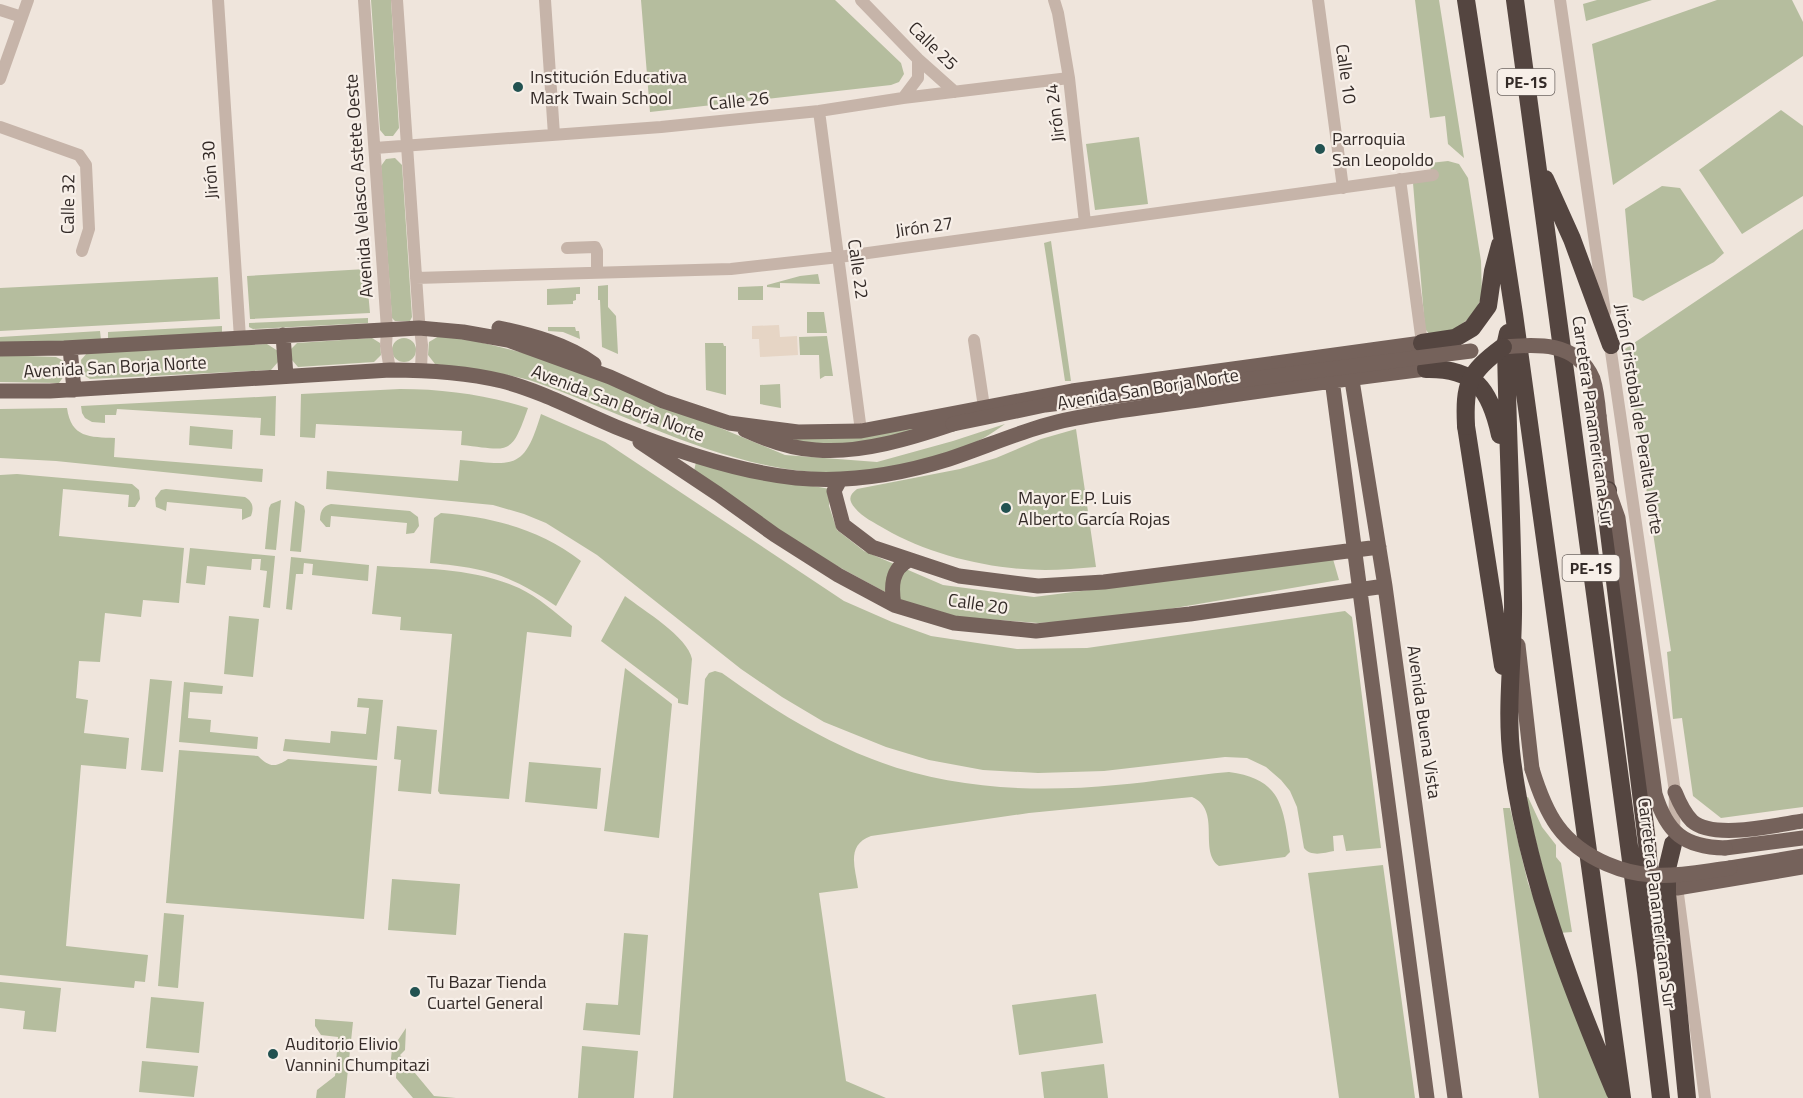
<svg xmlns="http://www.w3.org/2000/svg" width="1803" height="1098" viewBox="0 0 1803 1098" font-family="'Titillium Web',sans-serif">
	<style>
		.green { fill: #b5bd9e }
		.plaza { fill: #e6d5c5 }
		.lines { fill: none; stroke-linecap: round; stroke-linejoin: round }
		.minor { stroke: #c6b4a9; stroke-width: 12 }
		.major { stroke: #75625b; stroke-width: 15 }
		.highway { stroke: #544540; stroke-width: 18 }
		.major-bridge { stroke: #75625b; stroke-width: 15 }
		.highway-bridge { stroke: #544540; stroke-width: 18 }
		.poi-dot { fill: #225251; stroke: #f7efe8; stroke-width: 2 }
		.labels { text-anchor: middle; stroke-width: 4.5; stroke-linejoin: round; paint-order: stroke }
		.shield { fill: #f7efe8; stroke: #6e6662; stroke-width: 1.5 }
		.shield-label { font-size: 16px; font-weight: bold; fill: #342b28 }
		.street-label { font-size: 18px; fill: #342b28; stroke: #f7efe8 }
		.poi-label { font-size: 18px; fill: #342b28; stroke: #f7efe8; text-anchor: start }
	</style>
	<rect width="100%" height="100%" fill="#efe5dc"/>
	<path class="green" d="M371 0H391L399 128 393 136H385L380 130Z
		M641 0H835L901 63 904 74 899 82 891 85 650 112Z
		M1415 0H1439L1464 158 1448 144 1445 116 1430 118Z
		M1597 0H1652L1586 21 1583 4Z
		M1717 0H1792L1803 22V56L1613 185 1592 44Z
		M1781 110 1803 126V196L1742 234 1699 170Z
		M1139 137 1148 204 1095 210 1086 144Z
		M395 158 402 165 412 317 410 321H395L392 318 381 166 386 159Z
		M1448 161 1459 164 1468 178 1481 261 1482 295 1477 308 1468 319 1454 330 1431 336 1425 329 1413 183 1432 180 1430 163Z
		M1662 186 1680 188 1724 253 1714 262 1643 301 1633 297 1625 209Z
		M1803 229V807L1721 818 1693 796 1682 718 1673 719 1667 652 1671 651 1625 349Z
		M1051 241 1071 381H1065L1044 243Z
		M366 269 370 313 250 319 247 276Z
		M818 274 820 284 780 283V288L767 287V285L800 276Z
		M218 277 220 319 0 331V288Z
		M608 285V307L616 316 618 354 602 347 600 300H598V286Z
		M763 286V300H738V287Z
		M580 287V294H576V300L573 301V304L547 305V289Z
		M807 312H824L827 333H807Z
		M368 318V323L253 329 249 327V323Z
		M222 326V333L108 339V332Z
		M548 327H575L576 331H579L580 339 563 332 548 331Z
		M100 331 101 340 0 345V337Z
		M439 336 471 340 540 357 625 388 785 455 877 462 953 441 1005 424C976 445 956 452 923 461 781 502 666 429 538 383 505 372 469 369 435 364L428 355 429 342Z
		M827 336 833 376H825L820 379 819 355H800L799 337Z
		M392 350a12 12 0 1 1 24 0a12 12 0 1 1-24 0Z
		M372 338 380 343 381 355 374 362 298 367 291 359V349L297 343Z
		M705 343H723L724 346H726V395L706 390Z
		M267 344 278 351V362L271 370 90 379 82 374 81 360 87 353Z
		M0 355 56 357 64 361V376L59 383 0 382Z
		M780 384 781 408 760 404V385Z
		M400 389C445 389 486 395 528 408 511 457 510 450 461 445L462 431 316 424 315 438 300 437 301 394Z
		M276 396 275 436 260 435 261 418 117 409 116 415H105V423L92 422 85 418 82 413 81 406Z
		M67 408C71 438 90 437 115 438L114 457 263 469 262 482 56 461 0 458V409Z
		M541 414 605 442 844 601 892 622 931 636 1017 649 1087 648 1345 611 1352 617 1381 848 1346 851 1343 835 1333 836 1334 851C1324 853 1311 857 1304 848L1297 807 1290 791 1281 780 1266 767 1247 758 1225 757 1104 771 1038 773 983 770 929 760 886 747 824 722 782 697 741 669 597 555 546 523 524 514 493 505 326 489 327 471 458 481 460 460C514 465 524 471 541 414Z
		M943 420C910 437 856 447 819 444 806 443 794 440 781 438Z
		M190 426 233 430 232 449 189 445Z
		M1076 429 1096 567C1079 568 1062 570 1045 570 993 570 929 555 885 529 875 523 862 517 855 508 848 500 849 495 857 489L960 469 996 458 1041 439Z
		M696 462 758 476 830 489 829 506 837 530 864 551 943 585 1034 597 1333 559 1339 580 1104 620 1038 623 958 617 900 600 800 546 694 471Z
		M17 474 132 484 139 490 140 499 135 507H128L129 495 63 489 59 536 184 548 179 603 143 600 141 617 105 613 100 662 79 661 76 698 88 700 84 733 129 738 126 769 81 765 66 946 148 955 145 982 135 981 134 988 0 975V475Z
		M166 489 245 497C253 502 254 507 251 516L242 520V509L167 502 166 511 156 507 155 498 161 490Z
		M281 500 276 550 265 549 269 508 271 504Z
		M295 501 304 506 305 511 301 552 290 551Z
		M331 504 410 511 418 517 419 526 414 533 406 534 407 523 331 516 330 527H326L320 520C320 511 323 506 331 504Z
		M441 513C492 517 540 529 581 561L556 606C510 574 485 568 430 563L434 518Z
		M190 548 275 556 270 608 263 607 267 571 260 570 261 559H252L251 570 207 566 205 585 186 583Z
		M291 557 369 565 368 581 312 575 313 564 304 563 303 574H296L292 610 286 609Z
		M377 566C424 569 475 568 519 588 538 597 555 612 572 626L571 637 527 632 509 799 440 794 438 791 452 634 400 630 401 617 372 614Z
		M625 596C643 610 688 637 692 659L688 705 678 703V699L601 641Z
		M229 616 259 619 253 677 224 674Z
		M625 668 672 704 659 838 604 831Z
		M715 671 722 673C769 707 818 738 872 759 948 789 1035 793 1116 785 1154 782 1191 775 1229 772 1282 779 1283 807 1290 852L1285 857 1219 866C1198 851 1222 810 1192 797L1029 813 871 836C846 845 855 867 858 888L819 893 846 1081 886 1098H673L705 679 709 673Z
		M150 679 172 681 163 772 141 770Z
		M184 682 223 686 222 694 190 692 188 718 211 720 210 732 258 737 257 749 179 742Z
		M358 698 383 700 377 760 283 751 285 739 330 743 331 731 366 734 369 708 357 707Z
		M397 726 437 730 431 794 398 791 401 760 394 759Z
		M179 750 258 756C269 767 275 768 288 759L377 766 364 919 166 903Z
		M529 762 601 768 597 809 525 802Z
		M1528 797 1542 827 1556 845V857L1561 863 1572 932 1559 933 1525 798Z
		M1503 808H1510L1528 883 1610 1098H1539Z
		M1383 865 1415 1098H1339L1308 873Z
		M392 879 460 884 456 935 388 930Z
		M164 913 184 915 178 988 158 986Z
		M624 933 648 935 640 1035 583 1030 586 1003 618 1005Z
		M0 982 61 988 56 1032 23 1029 25 1011 0 1008Z
		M1096 994 1103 1043 1019 1055 1012 1005Z
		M151 997 204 1002 199 1053 146 1048Z
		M315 1019 353 1022 345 1098H316L317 1090 335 1076 338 1037 321 1035 315 1026Z
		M406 1028 405 1050 400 1055 434 1096 456 1098H413L396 1078 397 1061 390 1068 392 1049Z
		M582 1046 638 1051 634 1098H578Z
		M142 1061 198 1066 194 1097 139 1092Z
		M1104 1064 1108 1098H1044L1041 1072Z"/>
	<path class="plaza" d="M779 325 780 337 797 336 798 355 760 357 759 339H752V326Z"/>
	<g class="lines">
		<path class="minor" d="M218 0 240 338
			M364 0 387 329 386 346 390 370
			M397 0 419 320 422 345 421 369
			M545 0 554 135
			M861 0 918 59 955 92
			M1054 0 1058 13 1069 78 1085 223
			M1318 0 1343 188
			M1560 0 1605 312
			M0 10 22 17
			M0 79 28 0
			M903 98 918 78V59
			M819 111 861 431
			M0 127 79 155 86 165 89 229 82 251
			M375 148 661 127 819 111 903 98 1069 78
			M1400 179 1422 343
			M567 248 595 247 597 251V272
			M416 278 731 269 839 257 1433 175
			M1609 338 1675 792 1674 835
			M974 340 984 407
			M1676 879 1705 1098"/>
		<path class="major" d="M499 328C532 335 566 344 594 364
			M283 335 286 376
			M70 348 74 390
			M0 349 64 348 419 328 463 332 508 340 610 377 663 401 729 423 798 432 861 431 1072 391 1422 343
			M1350 368 1385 586 1455 1098
			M1331 372 1427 1098
			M0 391H50L390 370C428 370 464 372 502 381 541 391 578 411 616 427 668 448 739 472 796 478 848 483 898 475 949 459 991 445 1032 426 1076 418 1116 410 1157 406 1198 400 1274 389 1350 378 1426 369
			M1599 416 1608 490
			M745 430C767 440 792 449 816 450 860 454 912 438 953 424
			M640 442 718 494 775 535 838 575 894 605 954 623 1036 631 1190 614 1385 586
			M840 480 834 491 843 525 872 547 959 576 1038 586 1104 582 1379 547
			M894 605C891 587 891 569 909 560
			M1518 645 1532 769
			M1675 792C1679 802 1684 813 1692 821 1713 840 1776 825 1803 821
			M1725 848 1803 838
			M1730 868 1803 856
			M1677 888 1803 867"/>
		<path class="highway" d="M1466 0 1514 314 1622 1098
			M1515 0 1646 972 1661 1098
			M1545 179 1572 239 1611 345
			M1508 333 1506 342C1507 428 1512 515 1513 601 1514 653 1505 707 1512 760 1527 876 1570 985 1615 1092
			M1422 343 1455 338 1472 328 1488 306 1493 271 1500 245
			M1426 369C1475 368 1490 389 1500 435
			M1466 426 1503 666
			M1608 490 1606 508 1647 842 1653 928 1649 952
			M1673 844 1667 869V893L1687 1098"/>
		<path class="major-bridge" d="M1503 347C1536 344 1577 341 1593 379 1597 391 1598 404 1599 416
			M953 424 1045 405 1471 351
			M1608 490 1618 518 1655 794C1667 833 1684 847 1725 848
			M1532 769C1546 815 1561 844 1607 864 1621 870 1636 874 1652 875 1678 877 1705 871 1730 868"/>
		<path class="highway-bridge" d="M1466 426C1464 384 1468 373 1503 347"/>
	</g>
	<g class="poi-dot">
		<circle cx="518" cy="87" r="6"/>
		<circle cx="1320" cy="149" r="6"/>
		<circle cx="1006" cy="508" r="6"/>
		<circle cx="415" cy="992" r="6"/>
		<circle cx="273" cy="1054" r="6"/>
	</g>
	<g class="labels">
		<g class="shield">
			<rect x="1497.5" y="69" width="57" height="26" rx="4.5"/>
			<rect x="1562.5" y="555" width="57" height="26" rx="4.5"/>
		</g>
		<g class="shield-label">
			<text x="1526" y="88">PE-1S</text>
			<text x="1591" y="574">PE-1S</text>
		</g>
		<g class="street-label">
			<text transform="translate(933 46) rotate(44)" y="6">Calle 25</text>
			<text transform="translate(1346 74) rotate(82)" y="6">Calle 10</text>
			<text transform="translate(739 101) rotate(-6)" y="6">Calle 26</text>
			<text transform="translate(1055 113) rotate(-97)" y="6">Jirón 24</text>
			<text transform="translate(210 170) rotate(-94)" y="6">Jirón 30</text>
			<text transform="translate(359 186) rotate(-94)" y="6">Avenida Velasco Astete Oeste</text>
			<text transform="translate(68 204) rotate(-89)" y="6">Calle 32</text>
			<text transform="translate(924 227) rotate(-8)" y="6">Jirón 27</text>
			<text transform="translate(858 269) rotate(82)" y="6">Calle 22</text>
			<text transform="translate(115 367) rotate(-3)" y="6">Avenida San Borja Norte</text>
			<text transform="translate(1148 389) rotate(-9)" y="6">Avenida San Borja Norte</text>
			<text transform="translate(618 403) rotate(21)" y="6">Avenida San Borja Norte</text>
			<text transform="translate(1639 419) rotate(81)" y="6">Jirón Cristobal de Peralta Norte</text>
			<text transform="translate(1593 421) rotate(82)" y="6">Carretera Panamericana Sur</text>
			<text transform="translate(978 604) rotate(8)" y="6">Calle 20</text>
			<text transform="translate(1424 722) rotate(82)" y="6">Avenida Buena Vista</text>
			<text transform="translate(1657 903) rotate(83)" y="6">Carretera Panamericana Sur</text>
		</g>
		<g class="poi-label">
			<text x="530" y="83">Institución Educativa<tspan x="530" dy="21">Mark Twain School</tspan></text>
			<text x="1332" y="145">Parroquia<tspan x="1332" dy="21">San Leopoldo</tspan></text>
			<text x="1018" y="504">Mayor E.P. Luis<tspan x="1018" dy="21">Alberto García Rojas</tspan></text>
			<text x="427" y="988">Tu Bazar Tienda<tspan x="427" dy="21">Cuartel General</tspan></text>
			<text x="285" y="1050">Auditorio Elivio<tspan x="285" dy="21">Vannini Chumpitazi</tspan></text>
		</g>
	</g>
</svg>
